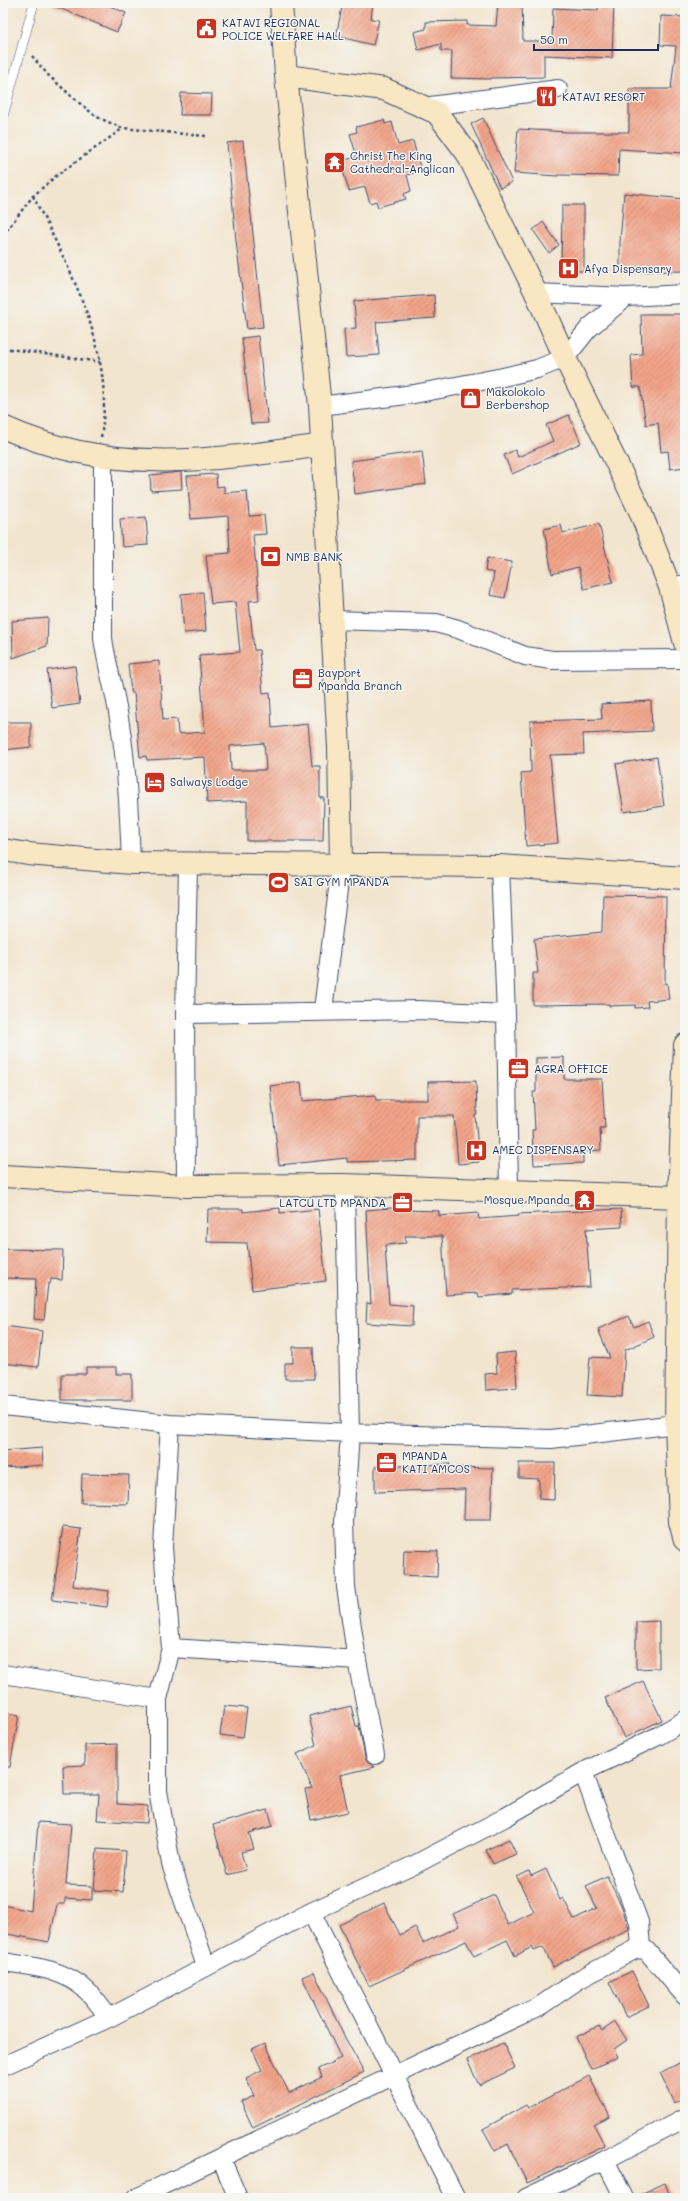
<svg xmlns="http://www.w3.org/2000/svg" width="688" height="2201" viewBox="0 0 688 2201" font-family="Mali,sans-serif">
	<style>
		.building { fill: url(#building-hatch); fill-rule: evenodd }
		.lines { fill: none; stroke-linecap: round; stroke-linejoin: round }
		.lane-casing { stroke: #3b4a6f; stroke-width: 10 }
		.street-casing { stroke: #3b4a6f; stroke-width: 20 }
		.secondary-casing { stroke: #3b4a6f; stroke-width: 24 }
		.path { stroke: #3b4a6f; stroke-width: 2.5; stroke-dasharray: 3 3; stroke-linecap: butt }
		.lane { stroke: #fff; stroke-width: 9 }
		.street { stroke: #fff; stroke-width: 18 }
		.secondary { stroke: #f9e7c3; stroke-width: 22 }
		.labels { text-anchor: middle; stroke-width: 3; stroke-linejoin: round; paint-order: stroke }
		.poi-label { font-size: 11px; fill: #1b2f5e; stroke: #f6f6f2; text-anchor: start }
	</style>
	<defs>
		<pattern id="building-hatch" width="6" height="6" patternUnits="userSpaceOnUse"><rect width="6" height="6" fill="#f2a489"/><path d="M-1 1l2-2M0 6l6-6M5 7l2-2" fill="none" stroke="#c38673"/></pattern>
	</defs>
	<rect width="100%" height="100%" fill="#f6f6f2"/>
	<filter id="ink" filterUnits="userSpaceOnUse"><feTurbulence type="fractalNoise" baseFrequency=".025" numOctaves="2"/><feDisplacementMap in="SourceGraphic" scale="8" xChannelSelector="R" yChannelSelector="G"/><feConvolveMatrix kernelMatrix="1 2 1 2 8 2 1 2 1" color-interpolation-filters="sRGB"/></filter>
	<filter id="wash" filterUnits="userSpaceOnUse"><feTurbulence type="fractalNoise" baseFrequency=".012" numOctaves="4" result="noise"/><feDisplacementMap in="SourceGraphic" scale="16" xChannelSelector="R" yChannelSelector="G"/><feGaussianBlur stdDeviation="0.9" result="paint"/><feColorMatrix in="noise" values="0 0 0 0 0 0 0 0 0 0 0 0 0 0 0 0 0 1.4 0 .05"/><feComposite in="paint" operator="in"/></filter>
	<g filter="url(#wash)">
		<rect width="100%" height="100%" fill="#f2e5cf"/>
		<g id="blocks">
			<path class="building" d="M47 3H103L126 13 117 32Z
				M343 3H373L371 19 379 20 373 45 336 36Z
				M498 3H522L523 41H552L553 8 598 10 599 3H614L612 58 544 55V77L491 78V79L451 78 452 51H441V44L418 50 414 32 426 29V22L467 21V25L496 26Z
				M661 16 685 17V153L619 149 618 176 558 175V176L514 173 518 129 567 132H629V89H671L676 46 660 45Z
				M181 93 212 94 211 115H180Z
				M483 118 512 182 500 188 471 124Z
				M384 120 385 124 392 122 398 145 413 141 421 171 407 175 411 191 404 194 406 199 378 207 376 201 370 203 365 187 349 191 340 161 357 157 350 134 357 132 356 127Z
				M243 141 263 327 247 329 236 241 227 143Z
				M624 193 685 199V271L620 272V242Z
				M562 205H584V271H561Z
				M543 222 559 245 549 253 533 230Z
				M434 295 435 318 376 322 379 355 346 357 344 329 356 328 354 301Z
				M641 314H685V414H680L685 440V467L670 469 668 451 661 452 658 423 646 425 640 387H633L631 355 642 354Z
				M258 336 268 423 251 424 242 338Z
				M569 415 581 443 512 474 504 455 515 450 518 457 553 441 546 425Z
				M422 451 426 484 355 494 351 461Z
				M181 472 182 489 151 491 150 475Z
				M216 474 217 487 224 486V493L247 491 249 516 264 515 266 534 253 535 259 600 249 601 254 650H259L263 693 270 692 272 728 308 724 312 766H320V798H324L323 841H247V801L207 803 205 757 147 760 146 756 140 757 134 693H131L128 664 159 661 163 720 177 719 178 734 205 732 199 655 240 652 235 602 211 604 206 555 230 553 228 516 191 519 187 476ZM264 743 266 770H231L230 746Z
				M146 517 148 545 122 547 120 519Z
				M599 524 613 582 584 589 578 567 552 574 544 529 561 525 563 533Z
				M487 558 512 562 505 598 490 595 494 573 485 571Z
				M203 592 206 631 184 633 181 594Z
				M48 618 47 646 13 658 12 621Z
				M75 666 80 704 52 708 47 670Z
				M651 701 652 731 583 734 584 754 550 755 558 843 526 846 521 773 531 772 530 721 602 719 601 704Z
				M3 722H31V747L3 750Z
				M657 757 664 806 624 812 616 764Z
				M603 895 666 896 665 984 667 983 669 999 647 1001 648 1007 635 1008V1005L609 1006V1004L533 1005V973H538L534 939 602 932Z
				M564 1057V1079H602L605 1128H600L601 1150 583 1151V1163L534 1165 532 1130H535L533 1092H536V1058Z
				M476 1081 477 1115H475L479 1162 458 1164 454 1116H417V1160L347 1162V1158L279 1165 270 1086 301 1082 303 1101 375 1095 376 1100H428V1082Z
				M403 1207 404 1210 439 1211V1216L478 1213 479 1219 519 1216 518 1214 621 1209 622 1227 586 1229 590 1287 512 1290V1294L479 1297 478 1293 446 1295 442 1236H405L406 1243 385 1245 389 1304 413 1306 412 1326 366 1323 367 1303 371 1304 366 1210Z
				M280 1208V1213L318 1209 326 1281 252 1290 247 1243 207 1242 208 1209H243V1212Z
				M3 1249 63 1250 62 1280 51 1279 50 1284H48L44 1320 34 1319 36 1279 3 1278Z
				M629 1316 634 1327 648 1321 654 1337 625 1350 622 1397 587 1395 590 1357 610 1358 598 1329Z
				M3 1326 42 1331 38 1367 3 1363Z
				M293 1347H313L314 1379H285V1363H293Z
				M515 1352 517 1388 486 1390 485 1374 497 1373 496 1354Z
				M86 1367H116V1374H132V1400H62V1374H86Z
				M42 1448 43 1465 3 1468V1451Z
				M519 1463H555L554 1500 539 1499V1479L519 1478Z
				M450 1464V1467L493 1468 491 1520H464L465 1489 375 1492V1467Z
				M82 1474 129 1475 128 1504 81 1503Z
				M63 1527 81 1529 73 1586 109 1591 107 1607 52 1600Z
				M404 1550 438 1551 437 1577 403 1575Z
				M659 1621V1668L636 1669V1622Z
				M643 1681 662 1720 624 1738 605 1698Z
				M224 1706 247 1708 243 1738 220 1735Z
				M351 1706 356 1726H359L365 1757 367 1762 375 1767 340 1775 348 1812 311 1820 305 1789 312 1788 297 1754 316 1745 309 1716Z
				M3 1712 19 1715 10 1767H3Z
				M117 1744V1804L148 1806 147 1823 97 1820 99 1794H64L63 1766 85 1765V1745Z
				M268 1810 273 1826 249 1833 254 1849 241 1852 246 1870 227 1875 213 1825Z
				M38 1822 71 1824 66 1885 92 1886V1900L65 1898V1904H57L49 1942 3 1933V1905L31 1911Z
				M509 1839 516 1854 493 1864 486 1850Z
				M97 1849 126 1851 123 1892 94 1890Z
				M546 1869 560 1900 563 1898 574 1919 597 1908 586 1886 607 1876 622 1907 629 1929 553 1967 543 1947 534 1951 532 1947 515 1956 507 1940 474 1956 466 1941 369 1986 339 1925 384 1903 400 1935 415 1927 423 1943 459 1926 453 1914 494 1895 508 1925 534 1912 517 1877 529 1871 531 1876Z
				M632 1971 649 2006 626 2017 609 1982Z
				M314 1972 343 2034 364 2072 253 2128 241 2102 254 2096 246 2078 262 2070 252 2049 265 2043 289 2093 322 2077 318 2069 341 2058 302 1977Z
				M615 2022 627 2040 614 2049 618 2057 591 2069 576 2037 599 2026 602 2031Z
				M503 2043 515 2068 479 2085 467 2060Z
				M685 2060V2098L675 2103 660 2073Z
				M589 2076 610 2117 594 2125 605 2146 527 2183 508 2144 495 2151 483 2129 526 2105 528 2108Z
				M665 2183 671 2198H634V2197Z"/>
		</g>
	</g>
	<g filter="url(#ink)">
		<use href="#blocks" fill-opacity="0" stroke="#3b4a6f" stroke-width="1"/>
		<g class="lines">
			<defs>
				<path id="lane" d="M3 116 34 3"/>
				<path id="street" d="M423 107 558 89
					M536 293 626 297 685 294
					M320 406 414 394 503 377 537 369 565 358 589 328 626 297
					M103 457V638C106 662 113 684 117 707 127 759 129 811 131 863
					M670 587 685 584
					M331 620 436 623 458 629 525 656 552 660 685 659
					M500 866 506 1014 509 1190
					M323 1010 341 865
					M185 1014 419 1010 506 1014
					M345 1185 350 1433 344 1522 346 1587 357 1660 375 1755
					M186 1186 185 1014 188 865
					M3 1406 170 1424 350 1433 551 1439 676 1424 685 1421
					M170 1424 163 1547 171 1648 158 1699V1791L171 1864 206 1966
					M171 1648 357 1660
					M3 1674 158 1699
					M583 1772 639 1922 641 1948
					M311 1912 456 2198
					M3 1962C32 1966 65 1969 87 1991 95 1998 102 2009 109 2018
					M3 2066 109 2018 311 1912 412 1866 504 1818 583 1772 658 1736 685 1720
					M221 2158 238 2198
					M605 2160 685 2118
					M136 2198 540 2006 578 1980 636 1949 646 1950 685 1996
					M526 2198 605 2160 624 2198"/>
				<path id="secondary" d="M281 3 286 76 320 406 339 748 341 865
					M286 76 384 89 437 113 467 153 536 293 565 358 640 511 670 587 685 643
					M3 427C110 476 210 461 322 445
					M3 850 28 854 131 863 500 866 685 878
					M685 1045 679 1197 676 1424 680 1522 685 1540
					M3 1176 186 1186 345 1185 679 1197"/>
			</defs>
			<use href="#lane" class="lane-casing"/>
			<use href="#street" class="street-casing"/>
			<use href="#secondary" class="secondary-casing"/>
			<path class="path" d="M32 56 48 75 78 102 97 117 122 128 206 136
				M33 196C70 270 116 352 101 437
				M3 235 33 196 56 176 122 129
				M3 348 100 362"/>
			<use href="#lane" class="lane"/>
			<use href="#street" class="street"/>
			<use href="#secondary" class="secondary"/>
		</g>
	</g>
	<defs>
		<symbol id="civic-square" viewBox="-11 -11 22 22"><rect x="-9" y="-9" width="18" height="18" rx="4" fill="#c8321e" stroke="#f6f6f2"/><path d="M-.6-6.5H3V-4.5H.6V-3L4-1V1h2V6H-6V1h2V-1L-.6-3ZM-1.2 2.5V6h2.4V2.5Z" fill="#fff"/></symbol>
		<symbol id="restaurant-square" viewBox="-11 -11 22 22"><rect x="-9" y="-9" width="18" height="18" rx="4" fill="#c8321e" stroke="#f6f6f2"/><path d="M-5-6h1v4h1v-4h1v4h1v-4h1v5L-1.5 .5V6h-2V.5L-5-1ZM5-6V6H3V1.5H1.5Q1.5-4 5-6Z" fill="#fff"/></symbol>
		<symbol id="temple-square" viewBox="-11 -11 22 22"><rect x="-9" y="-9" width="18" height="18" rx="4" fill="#c8321e" stroke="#f6f6f2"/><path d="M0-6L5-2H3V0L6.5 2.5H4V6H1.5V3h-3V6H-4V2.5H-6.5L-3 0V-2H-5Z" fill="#fff"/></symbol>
		<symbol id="hospital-square" viewBox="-11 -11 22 22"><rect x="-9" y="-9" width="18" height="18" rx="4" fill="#c8321e" stroke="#f6f6f2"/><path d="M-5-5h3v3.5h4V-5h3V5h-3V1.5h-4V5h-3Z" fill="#fff"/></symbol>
		<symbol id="shop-square" viewBox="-11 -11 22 22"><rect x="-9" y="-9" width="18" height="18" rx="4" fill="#c8321e" stroke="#f6f6f2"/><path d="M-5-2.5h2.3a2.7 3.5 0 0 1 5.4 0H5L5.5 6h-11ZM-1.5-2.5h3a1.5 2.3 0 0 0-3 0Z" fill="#fff"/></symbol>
		<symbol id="bank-square" viewBox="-11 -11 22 22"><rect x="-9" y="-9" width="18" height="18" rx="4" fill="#c8321e" stroke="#f6f6f2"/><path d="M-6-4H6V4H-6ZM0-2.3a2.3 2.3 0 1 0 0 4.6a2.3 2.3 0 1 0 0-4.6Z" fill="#fff"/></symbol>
		<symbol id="office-square" viewBox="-11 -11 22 22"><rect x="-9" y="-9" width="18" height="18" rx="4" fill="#c8321e" stroke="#f6f6f2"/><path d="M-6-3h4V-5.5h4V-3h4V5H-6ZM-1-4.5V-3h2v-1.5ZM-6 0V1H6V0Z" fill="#fff"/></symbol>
		<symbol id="hotel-square" viewBox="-11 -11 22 22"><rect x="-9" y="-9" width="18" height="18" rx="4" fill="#c8321e" stroke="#f6f6f2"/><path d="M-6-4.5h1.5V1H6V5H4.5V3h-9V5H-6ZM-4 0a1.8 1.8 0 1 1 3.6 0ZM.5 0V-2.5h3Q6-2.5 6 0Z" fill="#fff"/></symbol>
		<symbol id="stadium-square" viewBox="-11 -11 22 22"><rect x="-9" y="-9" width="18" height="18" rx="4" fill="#c8321e" stroke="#f6f6f2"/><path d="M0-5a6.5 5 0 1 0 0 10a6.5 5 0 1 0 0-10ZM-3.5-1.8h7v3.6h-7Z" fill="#fff"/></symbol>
	</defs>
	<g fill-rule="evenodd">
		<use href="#civic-square" x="194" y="16" width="25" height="25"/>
		<use href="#restaurant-square" x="534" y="84" width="25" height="25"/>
		<use href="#temple-square" x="322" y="150" width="25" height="25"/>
		<use href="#hospital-square" x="556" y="256" width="25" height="25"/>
		<use href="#shop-square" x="458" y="386" width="25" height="25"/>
		<use href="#bank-square" x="258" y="544" width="25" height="25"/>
		<use href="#office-square" x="290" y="666" width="25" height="25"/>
		<use href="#hotel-square" x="142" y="770" width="25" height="25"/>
		<use href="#stadium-square" x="266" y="870" width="25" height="25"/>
		<use href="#office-square" x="506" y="1056" width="25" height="25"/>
		<use href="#hospital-square" x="464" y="1138" width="25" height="25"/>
		<use href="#temple-square" x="572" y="1188" width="25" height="25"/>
		<use href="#office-square" x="390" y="1190" width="25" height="25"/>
		<use href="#office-square" x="374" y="1450" width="25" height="25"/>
	</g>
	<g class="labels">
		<g class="poi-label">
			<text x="222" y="27">KATAVI REGIONAL<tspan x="222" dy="13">POLICE WELFARE HALL</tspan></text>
			<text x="562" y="101">KATAVI RESORT</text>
			<text x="350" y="160">Christ The King<tspan x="350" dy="13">Cathedral-Anglican</tspan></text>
			<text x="584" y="273">Afya Dispensary</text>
			<text x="486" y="396">Makolokolo<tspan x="486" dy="13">Berbershop</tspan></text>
			<text x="286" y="561">NMB BANK</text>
			<text x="318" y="677">Bayport<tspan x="318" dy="13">Mpanda Branch</tspan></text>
			<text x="170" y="786">Salways Lodge</text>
			<text x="294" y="886">SAI GYM MPANDA</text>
			<text x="534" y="1073">AGRA OFFICE</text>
			<text x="492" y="1154">AMEC DISPENSARY</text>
			<text x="570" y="1204" text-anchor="end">Mosque Mpanda</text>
			<text x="386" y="1207" text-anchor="end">LATCU LTD MPANDA</text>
			<text x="402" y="1460">MPANDA<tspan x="402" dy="13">KATI AMCOS</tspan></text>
		</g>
	</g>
	<rect width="688" height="2201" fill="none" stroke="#f6f6f2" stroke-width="16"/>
	<path d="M534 44v6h124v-6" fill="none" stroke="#1b2f5e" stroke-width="2"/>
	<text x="540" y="44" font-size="12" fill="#1b2f5e" stroke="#f6f6f2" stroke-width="3" paint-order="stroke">50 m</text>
</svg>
